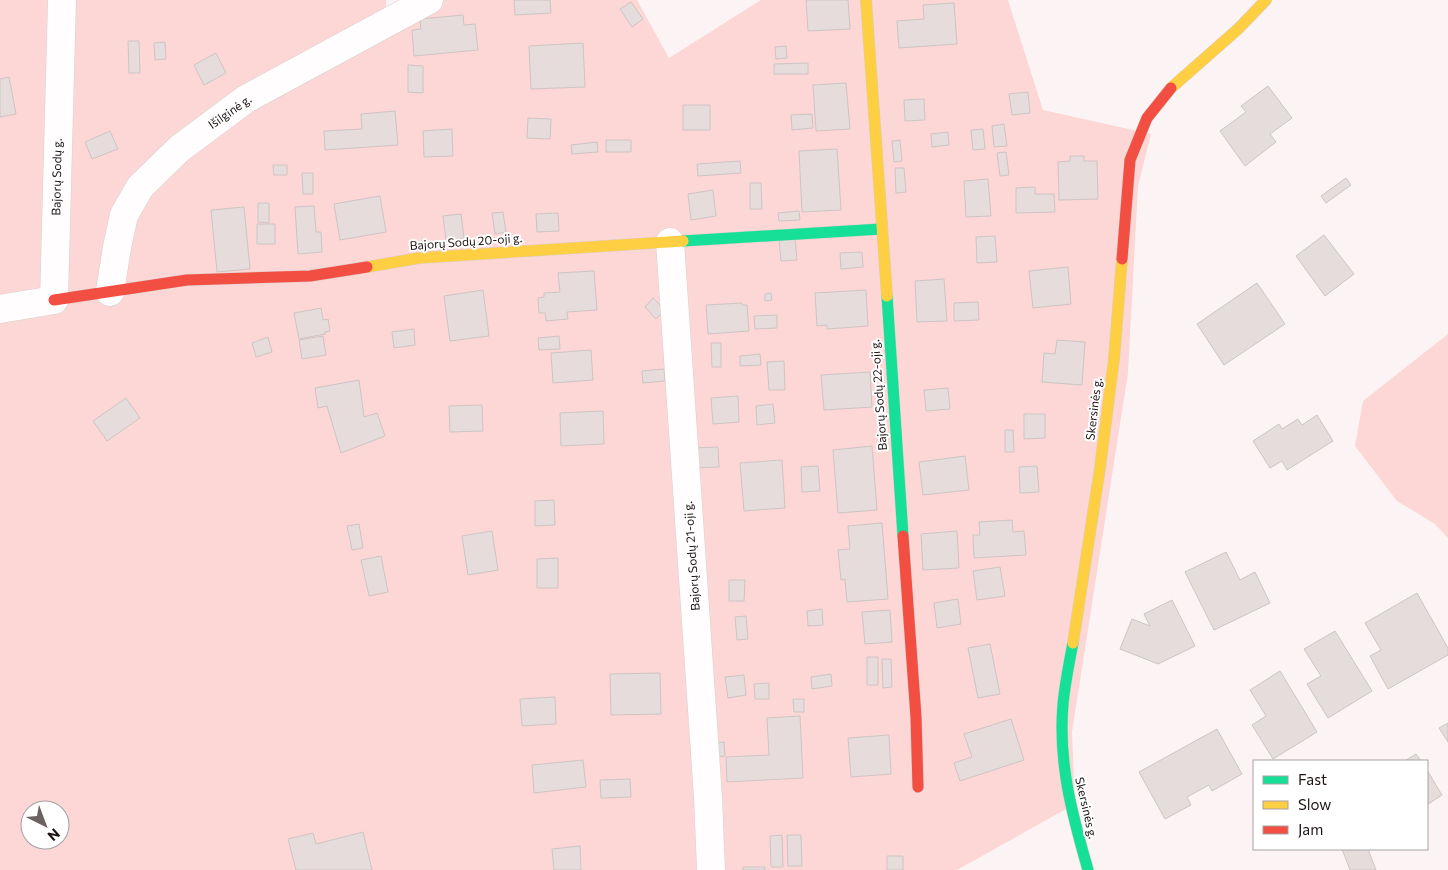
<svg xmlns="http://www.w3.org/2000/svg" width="1448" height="870" viewBox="0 0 1448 870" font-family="Commissioner,sans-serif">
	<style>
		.green { fill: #fcd7d5; fill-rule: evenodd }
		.building { fill: #e6dcdb; stroke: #cec4c4 }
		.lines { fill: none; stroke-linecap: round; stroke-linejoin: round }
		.street-casing { stroke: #d8cfce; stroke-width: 29 }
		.fast-casing { stroke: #d8cfce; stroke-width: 12 }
		.slow-casing { stroke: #d8cfce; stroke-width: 12 }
		.jam-casing { stroke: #d8cfce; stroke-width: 12 }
		.street { stroke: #fffdfd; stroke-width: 28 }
		.fast { stroke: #16e098; stroke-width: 11 }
		.slow { stroke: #ffcf43; stroke-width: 11 }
		.jam { stroke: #f24e42; stroke-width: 11 }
		.labels { text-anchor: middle; stroke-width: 4; stroke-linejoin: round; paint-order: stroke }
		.street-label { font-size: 12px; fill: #1e1313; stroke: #fff }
	</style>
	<rect width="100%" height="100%" fill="#fcf4f4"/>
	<path class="green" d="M0 0H386V25L429 0H637L669 58 761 0H1008L1043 110 1151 134 1138 186 1128 373 1072 732 1075 804 957 870H0ZM30 810H60V840H30Z
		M1448 334V538L1435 524 1397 501 1355 446 1363 401Z"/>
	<path class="building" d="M514 0H550L551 13 515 15Z
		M806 0H848L850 29 808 31Z
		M631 2 643 19 632 27 620 9Z
		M954 3 957 44 899 48 897 21 924 19 923 5Z
		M463 15 464 25 475 24 478 50 414 56 412 30 421 29 420 19Z
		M128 41H139L140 73H129Z
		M165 42 166 59 155 60 154 43Z
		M583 43 585 87 531 89 529 46Z
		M786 46 787 58 776 59 775 47Z
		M216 53 226 73 204 85 194 65Z
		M808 63V74H774V64Z
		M408 65 423 66V93L408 92Z
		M9 77 16 114 0 117V79Z
		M846 83 850 129 816 131 813 85Z
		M1268 86 1292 118 1270 134 1276 142 1245 166 1220 131 1246 112 1241 106Z
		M1028 92 1030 113 1012 115 1009 94Z
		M924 99 925 120 905 121 904 100Z
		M683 105H710V130H683Z
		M395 111 398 145 325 150 324 131 362 129 361 114Z
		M812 114 813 128 792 130 791 115Z
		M528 118 551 119 550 139 527 138Z
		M1004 124 1007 146 994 147 992 126Z
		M452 129 453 156 424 157 423 131Z
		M983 129 985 149 973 150 971 130Z
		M110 131 118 149 92 159 85 142Z
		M948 132 949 145 932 147 931 134Z
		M606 140H631V152H606Z
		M900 140 902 161 894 162 892 141Z
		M597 142 598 152 572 154 571 145Z
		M837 149 841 210 802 212 799 151Z
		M1006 152 1009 175 1000 176 997 153Z
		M1070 156H1084V161H1097L1098 199 1059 200 1058 162 1070 161Z
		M740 161 741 173 698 176 697 164Z
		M273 165H287V175H274Z
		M895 168H904L906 192 896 193Z
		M302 173H313V194H303Z
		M1346 178 1351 185 1326 203 1321 196Z
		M988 179 991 216 966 217 964 181Z
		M750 183H761L762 209H750Z
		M1035 187V194H1054L1055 212 1016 213V188Z
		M713 190 716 216 691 220 688 194Z
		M380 196 386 232 340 240 334 204Z
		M258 203H269V223L258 222Z
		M314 206 316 232H321L322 252 298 254 295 207Z
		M244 207 250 269 217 272 211 210Z
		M799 211 800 220 779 221 778 213Z
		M503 212 506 232 495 234 492 213Z
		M558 213 559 231 537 232 536 214Z
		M461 214 464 238 446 241 443 216Z
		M257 224H275V244H257Z
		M1324 235 1354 274 1325 296 1296 256Z
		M995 236 997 262 977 263 976 237Z
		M795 239 797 260 781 261 779 240Z
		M862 252 863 267 841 269 840 253Z
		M1068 267 1071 304 1033 308 1029 271Z
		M594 271 597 310 567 312 568 319 546 321 545 313H539L538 298 544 297V293L560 292 558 273Z
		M944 279 947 321 917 322 915 281Z
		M1257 283 1285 324 1224 365 1197 324Z
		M483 290 489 336 450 341 444 296Z
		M866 290 868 326 827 329V325L817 326 815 293Z
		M771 293 772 300 765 301V294Z
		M653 298 665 310 656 319 645 307Z
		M978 302 979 320 954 321V303Z
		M742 303V305H747L749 331 708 334 706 305Z
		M321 308 323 320 328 319 330 331 325 332V334L299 339 294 313Z
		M777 315V328L755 329 754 316Z
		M414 329 415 345 394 348 392 332Z
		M323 336 326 355 302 359 299 340Z
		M559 336 560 349 539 350 538 338Z
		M268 337 272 352 256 357 252 343Z
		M1057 340 1085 342 1082 385 1042 382 1044 353 1055 354Z
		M711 343H721V367H712Z
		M591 350 593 380 553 383 551 353Z
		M760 354 761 365 740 366V356Z
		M784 361 785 390H769L767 362Z
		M664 369 665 381 643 383 642 371Z
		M870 372 872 407 824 410 821 375Z
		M359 380 364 417 377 413 385 436 341 453 327 406 318 408 315 388Z
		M948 388 950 409 926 411 924 390Z
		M738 396 739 422 713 424 711 398Z
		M126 398 140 418 107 441 93 421Z
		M773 404 775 423 757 425 756 406Z
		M482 405 483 431 450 432 449 406Z
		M603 411 604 444 561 446 560 413Z
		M1024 414H1045V438L1024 439Z
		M1317 415 1333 441 1287 470 1282 461 1270 468 1253 441 1279 424 1282 429 1298 419 1302 425Z
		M1005 430H1013L1014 452H1005Z
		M872 446 877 510 838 513 833 450Z
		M718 447 719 467 694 468 693 448Z
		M965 456 969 490 923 495 919 462Z
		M782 460 785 508 744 511 740 463Z
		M818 466 820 491 802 492 801 467Z
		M1037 466 1039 492 1020 493 1019 467Z
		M554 500 555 525 535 526V501Z
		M1012 520 1013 532 1024 531 1026 555 974 558 973 535H980L979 522Z
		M882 523 888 599 847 602 845 579 841 580 838 550 850 549 848 526Z
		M359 524 363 548 352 550 347 526Z
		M492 531 498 570 468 575 462 536Z
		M957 531 959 568 923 570 921 534Z
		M1226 552 1240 580 1255 572 1270 603 1214 630 1185 572Z
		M381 556 388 592 369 596 361 560Z
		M558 558V588H537V559Z
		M1000 567 1005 596 977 600 973 571Z
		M729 580H745L744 601H729Z
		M1417 593 1448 648V655L1388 689 1370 656 1381 650 1365 623Z
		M958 599 961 624 937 628 934 603Z
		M1172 600 1195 646 1158 664 1120 649 1132 619 1150 626 1144 614Z
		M822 609 823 625 808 626 807 611Z
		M890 610 892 642 865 644 862 612Z
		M746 616 748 639 737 640 735 617Z
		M1335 631 1372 691 1328 718 1307 684 1321 676 1304 649Z
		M990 644 1000 694 978 698 968 648Z
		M867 657H878V685H867Z
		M882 659H891L892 687 883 688Z
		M1280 671 1317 732 1273 759 1252 725 1266 716 1250 690Z
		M660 673 661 714 611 715 610 674Z
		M831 674 832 686 812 689 811 677Z
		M744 675 746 695 728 698 725 677Z
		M769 683V699H755L754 684Z
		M555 697 556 724 522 726 520 699Z
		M793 699H804V712H794Z
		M800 716 803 778 727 782 726 757 769 755 767 718Z
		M1011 719 1024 760 960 781 954 763 972 757 964 734Z
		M1448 723V742L1439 728Z
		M1217 729 1242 774 1212 791 1209 785 1187 797 1191 805 1165 819 1139 772Z
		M889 735 891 774 851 777 848 738Z
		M724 742 725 756 716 757V743Z
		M1416 754 1421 761H1405Z
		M583 760 586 787 534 793 532 765Z
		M1427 770 1442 795 1427 805Z
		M630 779 631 797 601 798 600 780Z
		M363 832 372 870H296L288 839 313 833 316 844Z
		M782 835 783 867H771L770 836Z
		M787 835H801L802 866H788Z
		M580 846 581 870H554L552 849Z
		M1342 849H1368L1376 870H1350Z
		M887 856H903V870H887Z
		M743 867H765V870H743Z"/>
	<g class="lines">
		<defs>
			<path id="street" d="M670 242 708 797 711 870
				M110 292 117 247 124 215 140 187 179 149 246 99 429 0
				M0 309 54 300 62 0"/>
			<path id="fast" d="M683 241 881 229
				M887 296 903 536
				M1073 643C1069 663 1065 684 1063 704 1058 763 1072 814 1088 870"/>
			<path id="slow" d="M866 0 887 296
				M1171 88 1238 29 1266 0
				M367 267 419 258 683 241
				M1073 643 1100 468 1114 359 1122 259"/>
			<path id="jam" d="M1122 259 1130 160 1147 118 1171 88
				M54 300 187 280 310 276 367 267
				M903 536 916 717 918 787"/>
		</defs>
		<use href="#street" class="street-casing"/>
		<use href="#fast" class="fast-casing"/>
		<use href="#slow" class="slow-casing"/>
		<use href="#jam" class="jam-casing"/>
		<use href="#street" class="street"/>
		<use href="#fast" class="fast"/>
		<use href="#slow" class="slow"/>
		<use href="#jam" class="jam"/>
	</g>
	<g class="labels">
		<g class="street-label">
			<text transform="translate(230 112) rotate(-35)" y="4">Išilginė g.</text>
			<text transform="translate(57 177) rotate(-89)" y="4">Bajorų Sodų g.</text>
			<text transform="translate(466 242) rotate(-4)" y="4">Bajorų Sodų 20-oji g.</text>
			<text transform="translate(879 395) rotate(-94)" y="4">Bajorų Sodų 22-oji g.</text>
			<text transform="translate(1094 409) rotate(-83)" y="4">Skersinės g.</text>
			<text transform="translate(692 556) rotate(-94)" y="4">Bajorų Sodų 21-oji g.</text>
			<text transform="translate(1086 808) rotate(77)" y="4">Skersinės g.</text>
		</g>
	</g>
	<rect x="1253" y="760" width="175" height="90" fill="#ffffff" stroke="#a5a1a1"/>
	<rect x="1263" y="776" width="25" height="8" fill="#16e098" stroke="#a5a1a1"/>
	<text x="1298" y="785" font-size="15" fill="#1e1313">Fast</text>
	<rect x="1263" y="801" width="25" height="8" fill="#ffcf43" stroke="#a5a1a1"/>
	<text x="1298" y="810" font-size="15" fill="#1e1313">Slow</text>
	<rect x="1263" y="826" width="25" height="8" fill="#f24e42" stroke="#a5a1a1"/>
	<text x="1298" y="835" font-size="15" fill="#1e1313">Jam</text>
	<g transform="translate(45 825) rotate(138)"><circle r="24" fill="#ffffff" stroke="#a5a1a1"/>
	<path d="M0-4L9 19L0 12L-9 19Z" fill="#6c6262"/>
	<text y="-8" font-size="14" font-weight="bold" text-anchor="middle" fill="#1e1313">N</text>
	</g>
</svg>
